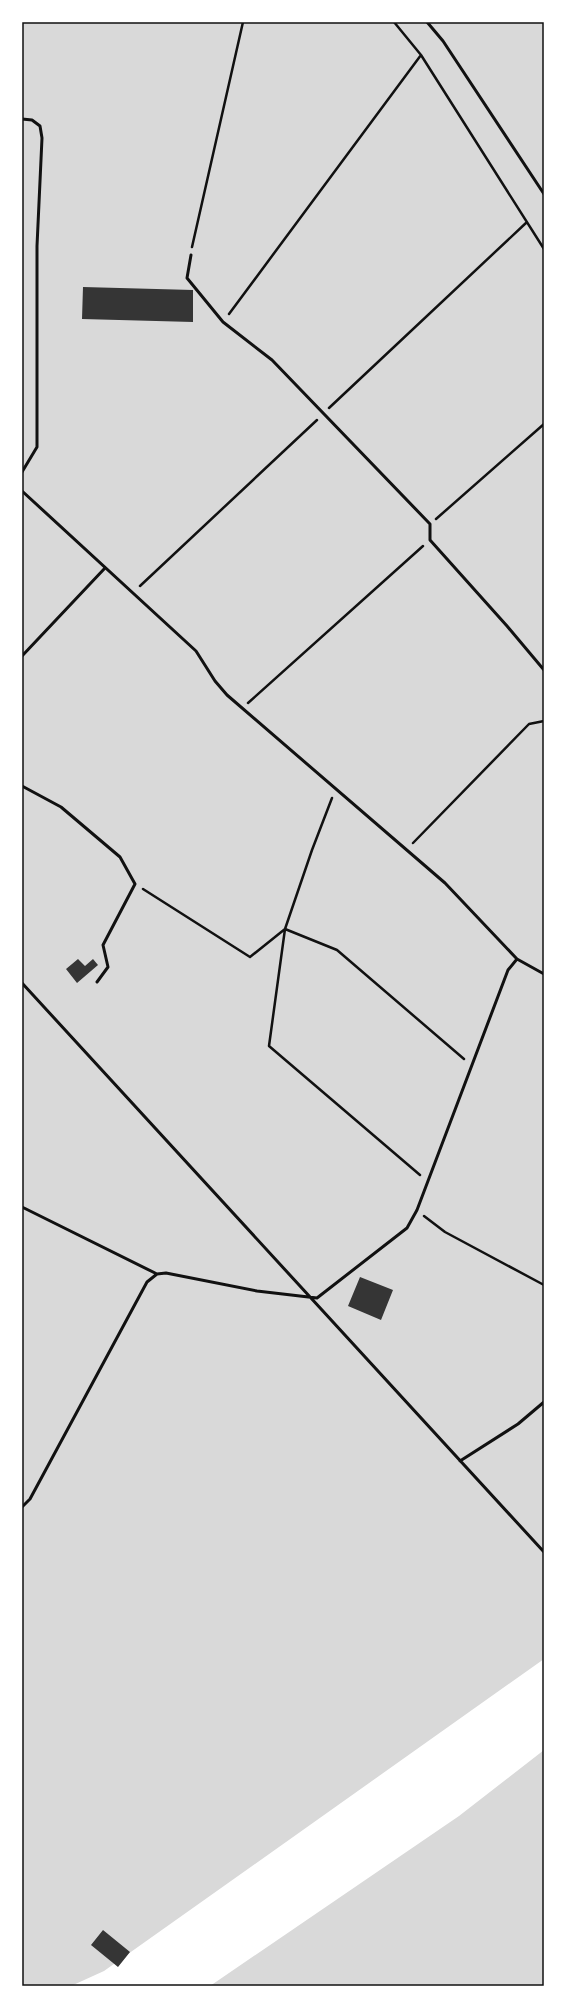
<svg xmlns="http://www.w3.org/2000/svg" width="566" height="2008" viewBox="0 0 566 2008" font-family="Helvetica,sans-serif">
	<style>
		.water { fill: #d9d9d9 }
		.building { fill: #353535 }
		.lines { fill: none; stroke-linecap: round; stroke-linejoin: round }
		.path { stroke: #111; stroke-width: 2.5 }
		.service { stroke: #111; stroke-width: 3 }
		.neatline { fill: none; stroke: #111; stroke-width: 1.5 }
	</style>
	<rect width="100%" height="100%" fill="#fff"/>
	<path class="water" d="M22 22H544V1659L104 1971 71 1986H22Z
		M544 1750V1986H210L459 1816Z"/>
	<path class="building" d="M83 287 193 290V322L82 319Z
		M78 959 85 966 93 959 98 965 77 983 66 969Z
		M360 1277 393 1290 381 1320 348 1306Z
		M103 1930 130 1952 118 1967 91 1945Z"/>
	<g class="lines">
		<path class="path" d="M421 55 544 249
			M192 247 243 22
			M229 314 421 55 394 22
			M329 408 527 222
			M436 519 544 424
			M140 586 317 420
			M248 703 423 546
			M332 798 312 850 285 929 337 950 464 1059
			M413 843 529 724 544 721
			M143 889 250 957 285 929 269 1046 420 1175
			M424 1216 445 1232 544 1285"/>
		<path class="service" d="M427 22 443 41 544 194
			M22 119 32 120 40 126 42 138 37 246V447L22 472
			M191 255 187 278 223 322 272 360 430 524V540L507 626 544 670
			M22 491 196 651 215 681 227 695 445 883 517 959
			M22 656 105 568
			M22 786 61 807 120 857 135 884 103 945 108 967 97 982
			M22 983 544 1552
			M22 1207 157 1274
			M460 1461 518 1424 544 1402
			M22 1507 30 1499 147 1282 157 1274 166 1273 257 1291 317 1298 407 1228 417 1210 508 970 517 959 544 974"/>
	</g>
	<rect width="566" height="2008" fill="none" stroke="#ffffff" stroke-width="46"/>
	<rect x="23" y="23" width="520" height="1962" class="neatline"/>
</svg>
